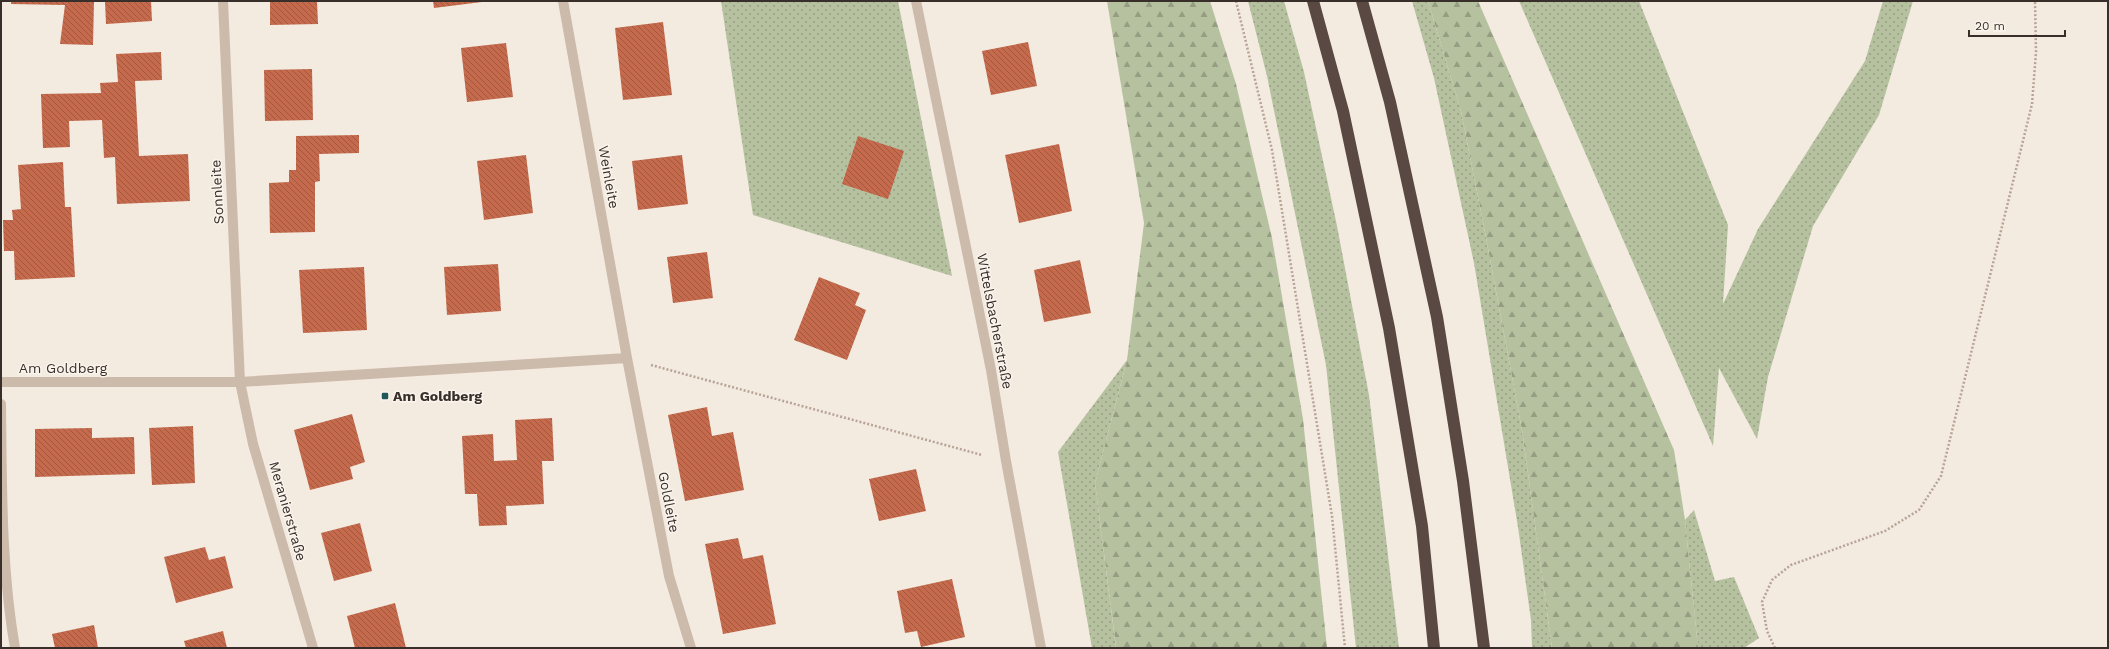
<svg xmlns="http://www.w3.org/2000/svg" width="2109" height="649" viewBox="0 0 2109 649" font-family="'Work Sans',sans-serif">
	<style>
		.grass { fill: url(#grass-dots) }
		.forest { fill: url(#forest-firs) }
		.building { fill: url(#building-back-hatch) }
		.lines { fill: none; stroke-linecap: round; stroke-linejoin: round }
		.path { stroke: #b7a495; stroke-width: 2.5; stroke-dasharray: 2 2; stroke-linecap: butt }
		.street { stroke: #ccbaab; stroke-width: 10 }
		.highway { stroke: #5a4942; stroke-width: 12 }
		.poi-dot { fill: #20575b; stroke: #faf4ed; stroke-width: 1.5 }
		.labels { text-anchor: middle; stroke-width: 3; stroke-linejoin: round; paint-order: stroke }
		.street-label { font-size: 14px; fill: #392f2a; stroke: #faf4ed }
		.poi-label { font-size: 14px; font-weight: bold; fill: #392f2a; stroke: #faf4ed; text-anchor: start }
	</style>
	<defs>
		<pattern id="grass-dots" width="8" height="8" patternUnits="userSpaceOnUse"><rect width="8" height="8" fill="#b6c29f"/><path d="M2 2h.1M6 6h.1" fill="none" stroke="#959e82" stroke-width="1.8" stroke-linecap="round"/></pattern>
		<pattern id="forest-firs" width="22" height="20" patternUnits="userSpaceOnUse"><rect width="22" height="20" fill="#b6c29f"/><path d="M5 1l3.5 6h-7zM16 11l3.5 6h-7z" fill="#959e82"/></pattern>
		<pattern id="building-back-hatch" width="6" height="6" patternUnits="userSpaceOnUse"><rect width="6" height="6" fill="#c56a4c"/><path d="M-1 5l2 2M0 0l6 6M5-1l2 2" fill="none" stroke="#a1583f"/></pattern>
	</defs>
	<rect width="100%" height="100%" fill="#f3eae0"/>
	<path class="grass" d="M721 1H898L952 276 753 215Z
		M1248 1H1284L1304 72 1337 226 1369 395 1399 648H1356L1326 365 1267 76Z
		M1412 1H1428L1461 111 1484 227 1522 430 1552 648H1532L1531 620 1518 527 1474 263 1434 78Z
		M1519 1H1639L1728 225 1723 304 1758 229 1865 61 1883 1H1913L1879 115 1813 226 1768 377 1757 439 1719 368 1713 446Z
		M1127 360 1095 483 1116 648H1092L1058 452Z
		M1694 510 1715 581 1734 577 1759 638 1744 648H1698L1685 520Z"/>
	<path class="forest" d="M1107 1H1210L1236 84 1272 238 1303 419 1327 648 1116 647 1095 483 1127 360 1144 223Z
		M1428 1H1478L1674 450 1685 520 1698 648H1552L1522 430 1484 227 1461 111Z"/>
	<path class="building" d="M11 1H94L93 45 60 44 65 5 11 4Z
		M105 1H151L152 21 106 24Z
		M270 1H317L318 24 270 25Z
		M433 1H482V2L434 8Z
		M663 22 672 95 623 100 615 28Z
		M1028 42 1037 86 991 95 982 51Z
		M506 43 513 97 467 102 461 48Z
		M161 52 162 80 135 81 139 156 188 154 190 201 117 204 115 157 104 158 102 120 69 121 70 147 43 148 41 94 101 93 100 83 118 82 116 54Z
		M312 69 313 120 265 121 264 70Z
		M359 135V153L319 154 320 181 315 182V232L270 233 269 183 289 182V170H296V136Z
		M858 136 904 151 888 199 842 184Z
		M1059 144 1072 211 1019 223 1005 155Z
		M526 155 533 213 484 220 477 161Z
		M682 155 688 204 638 210 632 161Z
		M63 162 65 207H71L75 277 15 280 14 251H4L3 220H13L12 210 21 209 18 165Z
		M707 252 713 298 673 303 667 257Z
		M1080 260 1091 313 1044 322 1034 270Z
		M498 264 501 311 447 315 444 267Z
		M364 267 367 330 303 333 299 270Z
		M819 277 860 293 855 305 866 310 847 360 794 340Z
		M707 407 712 436 733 432 744 490 685 501 668 415Z
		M352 414 365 462 350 467 353 479 310 490 294 430Z
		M552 418 554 461H542L544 504 506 506 507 525 479 526 477 494H465L462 436 493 434 494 461 517 460 515 420Z
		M193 426 195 483 152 485 149 428Z
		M92 428V438L134 437 135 474 35 477V429Z
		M916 469 926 511 879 521 869 479Z
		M360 523 372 571 334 581 321 533Z
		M738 538 743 559 763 555 776 624 723 634 705 544Z
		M205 547 209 560 225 556 233 588 176 603 164 557Z
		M952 579 965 637 921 647 917 631 905 633 897 591Z
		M395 603 406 648H355L347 616Z
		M94 625 98 648H55L52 634Z
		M223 631 227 648H186L184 641Z"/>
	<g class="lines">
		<path class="path" d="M1236 1 1272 150 1332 516 1345 648
			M651 365 982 455
			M1775 648 1767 631 1762 602 1772 580 1791 565 1885 531 1919 510 1941 476 2032 104 2036 52 2035 1"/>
		<path class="street" d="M223 1 240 382 253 444 313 648
			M563 1 627 358 669 576 691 648
			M916 1 991 370 1006 461 1041 648
			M1 382H240L627 358
			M1 404C2 486 1 567 15 648"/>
		<path class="highway" d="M1313 1 1343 111 1389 328 1422 526 1434 648
			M1362 1 1390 102 1437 317 1463 481 1484 648"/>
	</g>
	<rect class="poi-dot" x="381" y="392" width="8" height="8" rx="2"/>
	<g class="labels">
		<g class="street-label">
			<text transform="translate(609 177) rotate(80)" y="5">Weinleite</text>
			<text transform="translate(217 192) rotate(-93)" y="5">Sonnleite</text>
			<text transform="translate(995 321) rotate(79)" y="5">Wittelsbacherstraße</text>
			<text x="63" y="373">Am Goldberg</text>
			<text transform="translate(669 502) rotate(79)" y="5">Goldleite</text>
			<text transform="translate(288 511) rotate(74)" y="5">Meranierstraße</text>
		</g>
		<g class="poi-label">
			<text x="393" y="401">Am Goldberg</text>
		</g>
	</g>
	<rect width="2109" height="649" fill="none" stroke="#392f2a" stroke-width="4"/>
	<path d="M1969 30v6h96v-6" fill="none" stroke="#392f2a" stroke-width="2"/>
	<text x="1975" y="30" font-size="12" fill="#392f2a" stroke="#faf4ed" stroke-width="3" paint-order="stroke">20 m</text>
</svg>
